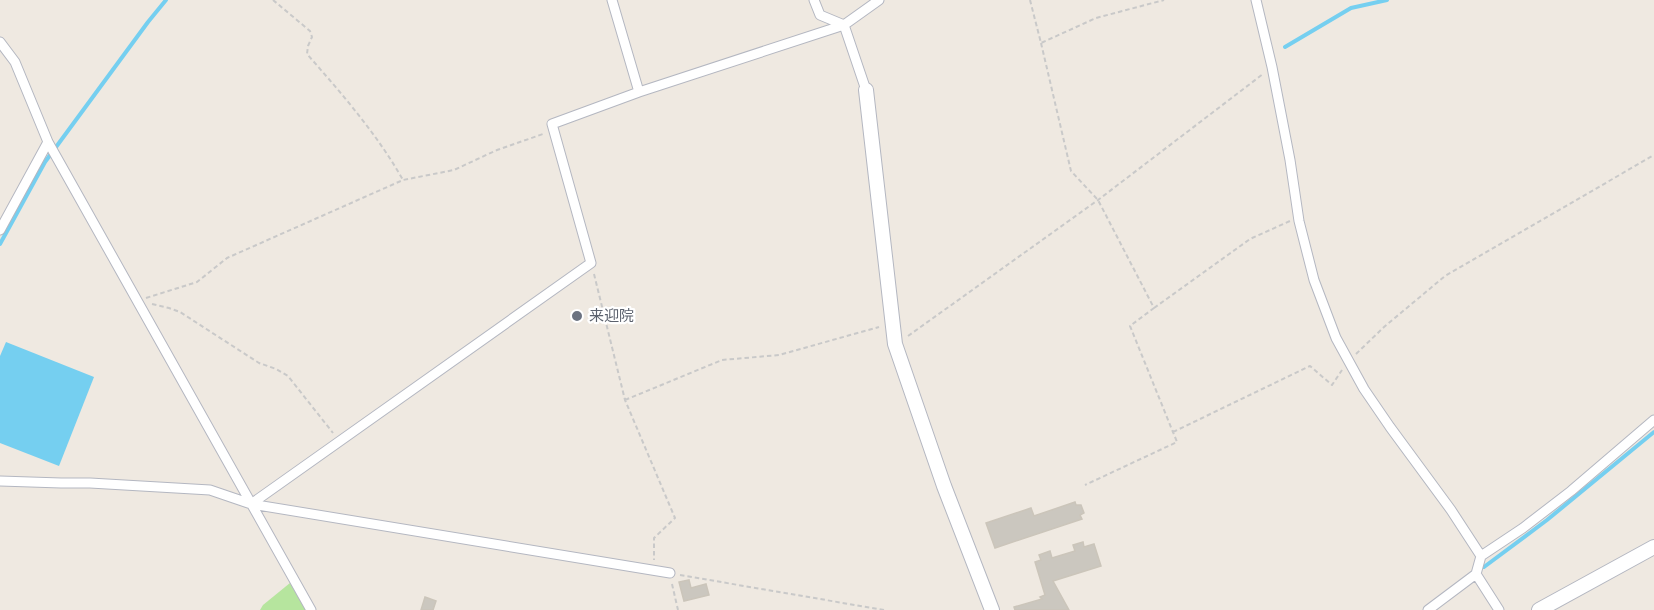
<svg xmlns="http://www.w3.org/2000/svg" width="1654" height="610" viewBox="0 0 1654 610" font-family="Commissioner,'Noto Sans JP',sans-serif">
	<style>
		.green { fill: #b6e59e }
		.water { fill: #75cff0 }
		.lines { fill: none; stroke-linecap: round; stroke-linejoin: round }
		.stream { stroke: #75cff0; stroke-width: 4 }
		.building { fill: #cbc7bf; stroke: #cbc5ba; stroke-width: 1.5 }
		.street-casing { stroke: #b4b7c1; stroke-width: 11 }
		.secondary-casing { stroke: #b4b7c1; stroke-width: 16 }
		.path { stroke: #c9c9c9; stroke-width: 2; stroke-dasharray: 4.5 3; stroke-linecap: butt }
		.street { stroke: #fff; stroke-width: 9 }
		.secondary { stroke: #fff; stroke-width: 14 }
		.worship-dot { fill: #6b7280; stroke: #fff; stroke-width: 2 }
		.labels { text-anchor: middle; stroke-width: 4.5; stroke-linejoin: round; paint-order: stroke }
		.worship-label { font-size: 15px; fill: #5b616d; stroke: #fff; text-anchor: start }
	</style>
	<rect width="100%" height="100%" fill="#efe9e1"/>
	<path class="green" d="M290 583 306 610H260L263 605Z"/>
	<path class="water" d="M6 342 94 377 59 466 0 443V356Z"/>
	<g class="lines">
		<path class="stream" d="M1285 47 1351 8 1387 0
			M0 244 45 162 148 22 166 0
			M1484 567 1547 520 1654 432"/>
	</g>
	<path class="building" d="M1075 502 1076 505H1081L1084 513 1080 515 1082 519 995 548 986 523 1031 508 1034 516Z
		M1083 542 1084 547 1094 544 1101 566 1053 581 1069 610H1015L1014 607 1042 599 1040 597 1045 595 1035 562 1041 560 1039 555 1050 551 1052 558 1075 551 1073 545Z
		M689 580 691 588 706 584 709 595 684 601 679 582Z
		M425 597 436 601 433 610H421Z"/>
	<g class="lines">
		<defs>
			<path id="street" d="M612 0 639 92
				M814 0 820 15 844 25 866 90
				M1256 0 1272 67 1290 160 1299 221 1314 280 1336 338 1364 389 1390 427 1451 510 1481 556
				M0 42 15 62 48 142 311 610
				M0 230 48 142
				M0 481 61 483H90L210 490 251 504 670 573
				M251 504 591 263 552 124 639 92 844 25 879 0
				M1476 574 1499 610
				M1428 610 1476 574 1481 556 1523 528 1571 491 1654 420"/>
			<path id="secondary" d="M866 90 895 344 944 486 992 610
				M1539 610 1654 547"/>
		</defs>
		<use href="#street" class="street-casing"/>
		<use href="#secondary" class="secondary-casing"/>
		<path class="path" d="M273 0 310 31 312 37 308 46 307 54C342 94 377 134 403 180
			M1030 0 1041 43 1096 18 1164 0
			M1041 43 1071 171 1098 200 1154 308 1130 326 1177 442 1085 485
			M594 274 625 400 675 518 654 538V560
			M146 298 197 282 227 258 403 180 454 170 497 150 543 134
			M152 304 169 308 180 312 259 363 276 369 288 376 333 433
			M1154 308 1250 239 1290 221
			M908 336 1098 200 1263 74
			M1356 354 1384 327 1445 276 1654 155
			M625 400 722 360 779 355 879 327
			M1173 432 1310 366 1332 385 1342 370
			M680 575 884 610
			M672 584 678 610"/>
		<use href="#street" class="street"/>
		<use href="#secondary" class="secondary"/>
	</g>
	<circle class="worship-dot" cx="577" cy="316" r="6"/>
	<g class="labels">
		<g class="worship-label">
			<text x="589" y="321">来迎院</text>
		</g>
	</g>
</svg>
